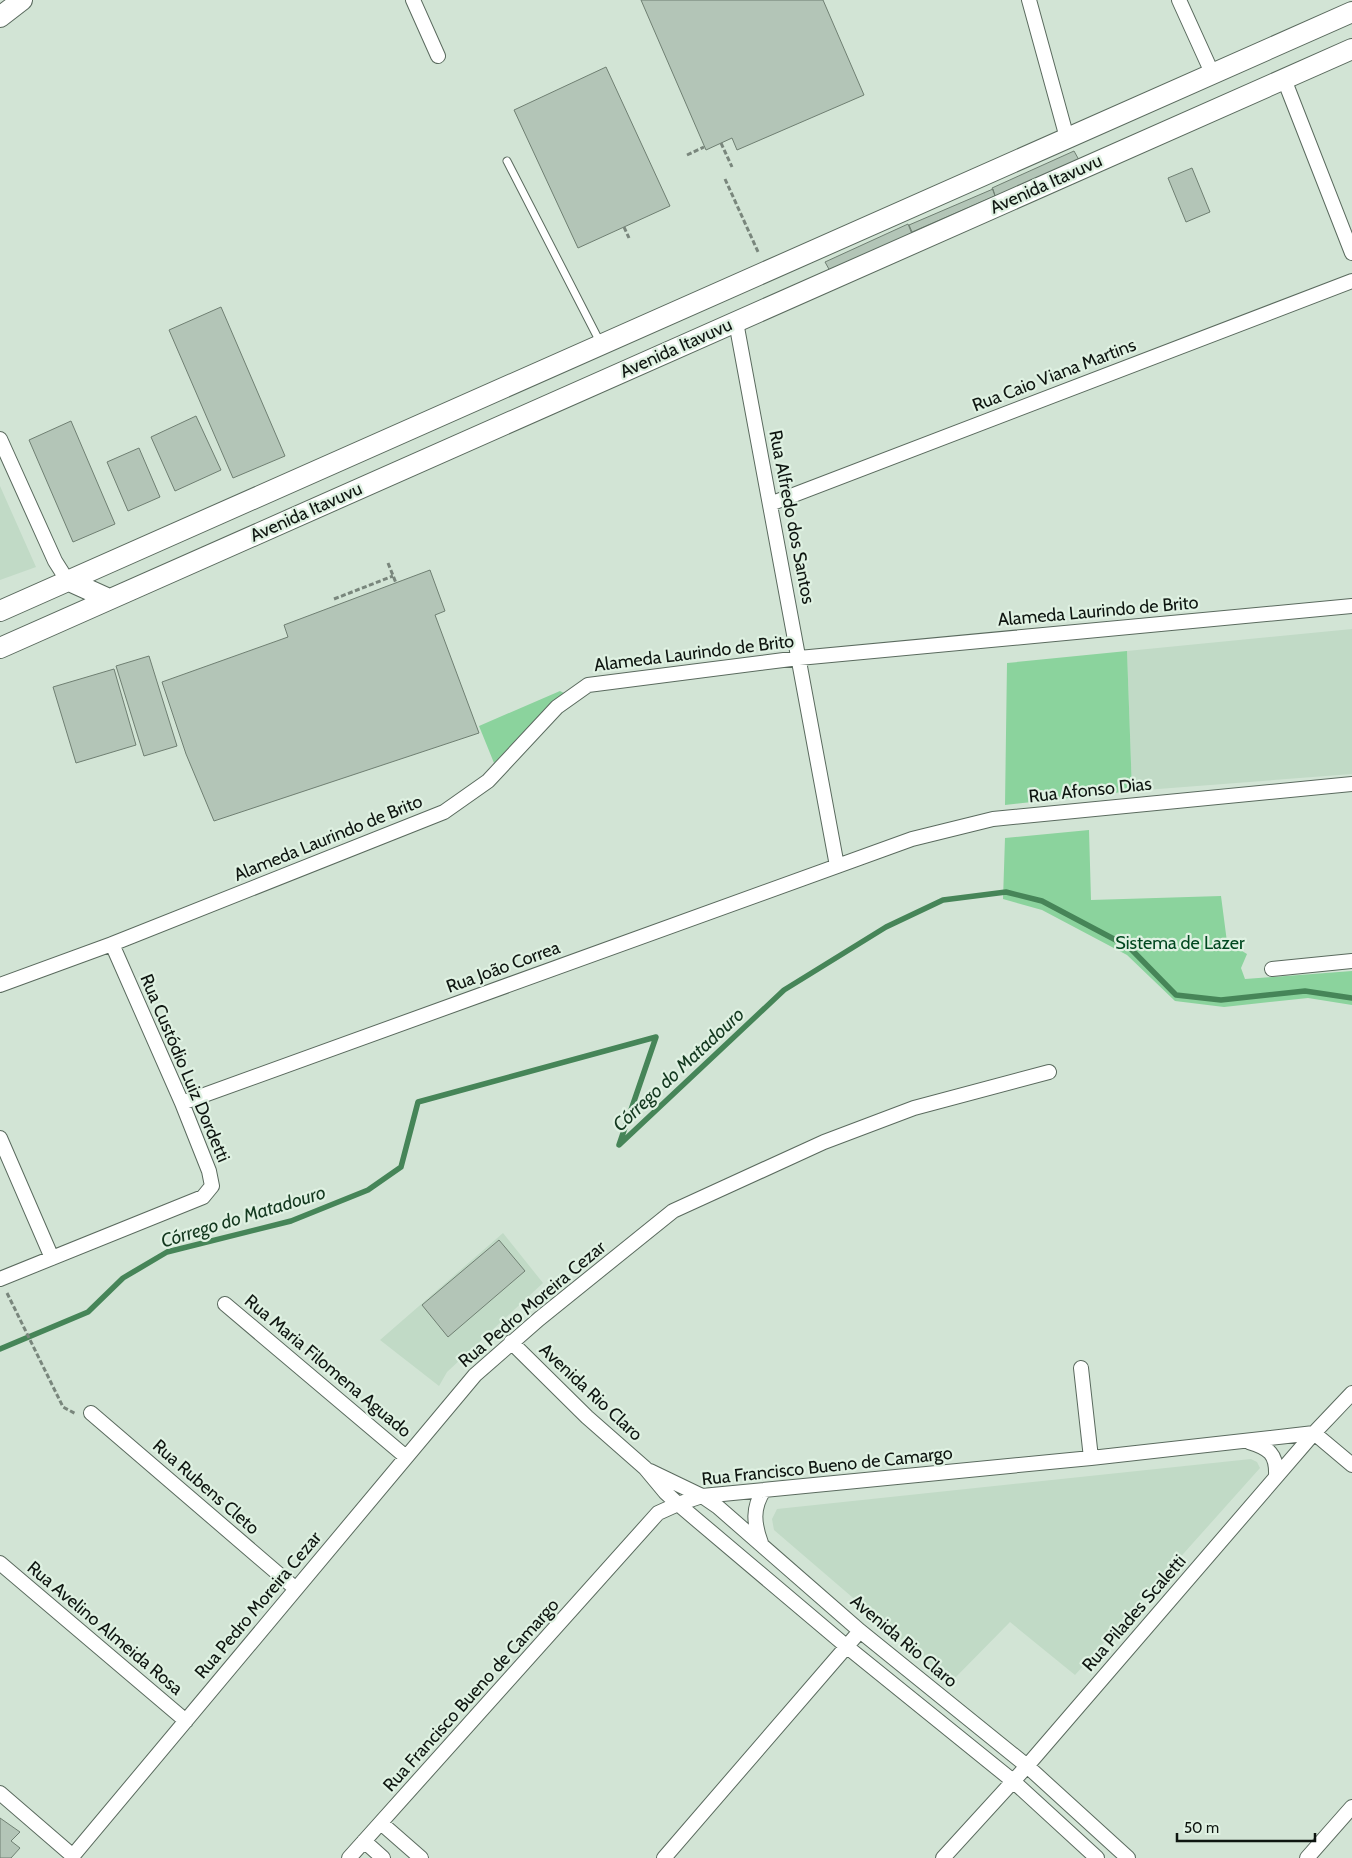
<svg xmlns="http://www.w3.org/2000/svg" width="1352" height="1858" viewBox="0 0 1352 1858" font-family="Cabin,sans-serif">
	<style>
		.built { fill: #c1dac6 }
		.green { fill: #8bd39d }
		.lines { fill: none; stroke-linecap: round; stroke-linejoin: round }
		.stream { stroke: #468558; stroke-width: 5.5 }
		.building { fill: #b3c5b7; stroke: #6f7f72 }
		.lane-casing { stroke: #5a6a5e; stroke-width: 9 }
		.street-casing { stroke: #5a6a5e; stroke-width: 16 }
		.secondary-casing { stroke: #5a6a5e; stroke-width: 22 }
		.path { stroke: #79867c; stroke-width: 3; stroke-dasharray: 5 2.5; stroke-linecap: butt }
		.lane { stroke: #fff; stroke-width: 7 }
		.street { stroke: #fff; stroke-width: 14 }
		.secondary { stroke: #fff; stroke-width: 20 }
		.labels { text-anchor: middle; stroke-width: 4.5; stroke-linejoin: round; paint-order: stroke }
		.street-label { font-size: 18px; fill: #0e1510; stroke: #dff1e2 }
		.park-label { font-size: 18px; fill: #00471f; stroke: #dff1e2 }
		.water-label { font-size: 19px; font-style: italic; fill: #13381f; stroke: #dff1e2 }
	</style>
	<rect width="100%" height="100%" fill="#d2e4d5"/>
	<path class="built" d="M0 486 36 567 0 580Z
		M1352 629V774L1132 791 1127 651Z
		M503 1233 543 1283 447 1372 439 1386 380 1340Z
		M1251 1459 1257 1462 1260 1468 1075 1675 1010 1622 951 1682 774 1530 772 1519 777 1509Z"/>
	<path class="green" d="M1127 651 1132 791 1005 805 1007 663Z
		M560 691 564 693 552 702 494 763 479 726Z
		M1089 830 1091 900 1221 896 1227 942 1247 954 1241 968 1245 979 1352 971V1005L1308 998 1224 1007 1175 1001 1127 955 1042 910 1003 899 1005 838Z"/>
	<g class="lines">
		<path class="stream" d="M0 1349 88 1312 123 1278 167 1252 291 1221 368 1190 401 1167 418 1102 656 1037 619 1145 784 990 886 927 943 900 1006 892 1042 901 1129 947 1176 995 1221 1000 1305 991 1352 998"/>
	</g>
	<path class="building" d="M641 0H823L864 95 737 150 732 138 706 150Z
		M606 67 670 206 578 248 514 110Z
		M1074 151 1079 160 996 198 992 188Z
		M1192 168 1210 212 1186 222 1168 178Z
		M993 189 995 196 912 232 909 225Z
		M908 224 912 234 830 271 825 262Z
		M221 307 285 456 233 478 169 330Z
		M196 416 221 470 175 491 151 437Z
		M71 421 115 524 73 542 29 440Z
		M139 448 160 497 128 511 107 462Z
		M430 570 445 611 435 615 479 733 214 821 186 754 162 682 288 637 284 625Z
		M149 656 177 746 144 756 116 666Z
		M114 669 136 745 76 763 53 687Z
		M499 1240 525 1271 448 1337 422 1305Z
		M0 1818 20 1832 11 1841 20 1848 11 1858H0Z"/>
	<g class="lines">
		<defs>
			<path id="lane" d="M507 161 600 342"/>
			<path id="street" d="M413 0 438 56
				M1029 0 1067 138
				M1179 0 1213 75
				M1284 79 1352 253
				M736 322 837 866
				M0 439 55 561 67 580
				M770 504 1352 281
				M1272 969 1352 961
				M0 985 112 944 444 812 488 781 557 707 588 685 799 658 1352 606
				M182 1103 912 839 993 819 1352 784
				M0 1138 52 1258
				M0 1279 203 1197 212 1186 209 1171 182 1103 112 944
				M225 1304 406 1457
				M511 1342 587 1417 645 1468 665 1492 678 1504 846 1646 1013 1781 1097 1858
				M1081 1368 1091 1458
				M91 1413 296 1589
				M1249 1442C1269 1448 1277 1454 1276 1476
				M650 1471 702 1496 718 1507 860 1631 1027 1766 1128 1858
				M761 1543C754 1524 752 1508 764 1490
				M0 1563 186 1721
				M0 1793 73 1856
				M381 1823 421 1858
				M364 1841 383 1858
				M71 1858 475 1375 539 1319 673 1211 824 1142 914 1108 1049 1072
				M349 1858 658 1513 678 1504 702 1496 1091 1458 1314 1433 1352 1465
				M664 1858 860 1631
				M943 1858 1027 1766 1314 1433 1352 1393
				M1307 1858 1352 1807"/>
			<path id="secondary" d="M0 17 22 0
				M67 580 109 599
				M0 611 1352 12
				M0 648 1352 49"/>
		</defs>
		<use href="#lane" class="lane-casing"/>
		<use href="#street" class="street-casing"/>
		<use href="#secondary" class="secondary-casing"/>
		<path class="path" d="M721 143 732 167
			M687 155 704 147
			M725 179 759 254
			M624 227 629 238
			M388 563 396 583
			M334 599 393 576
			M7 1293 63 1407 76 1414"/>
		<use href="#lane" class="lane"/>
		<use href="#street" class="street"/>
		<use href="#secondary" class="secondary"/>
	</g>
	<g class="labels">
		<g class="street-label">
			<text transform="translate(1046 184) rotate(-24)" y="6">Avenida Itavuvu</text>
			<text transform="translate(676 348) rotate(-24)" y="6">Avenida Itavuvu</text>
			<text transform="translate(1054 375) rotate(-21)" y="6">Rua Caio Viana Martins</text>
			<text transform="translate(306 512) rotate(-24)" y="6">Avenida Itavuvu</text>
			<text transform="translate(792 517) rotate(79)" y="6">Rua Alfredo dos Santos</text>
			<text transform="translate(1098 611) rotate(-5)" y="6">Alameda Laurindo de Brito</text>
			<text transform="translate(694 653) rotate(-7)" y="6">Alameda Laurindo de Brito</text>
			<text transform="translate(1090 790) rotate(-6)" y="6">Rua Afonso Dias</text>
			<text transform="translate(328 838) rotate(-22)" y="6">Alameda Laurindo de Brito</text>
			<text transform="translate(503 967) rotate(-20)" y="6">Rua João Correa</text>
			<text transform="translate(185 1068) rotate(67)" y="6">Rua Custódio Luiz Dordetti</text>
			<text transform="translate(532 1304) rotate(-40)" y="6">Rua Pedro Moreira Cezar</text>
			<text transform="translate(328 1366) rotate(40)" y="6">Rua Maria Filomena Aguado</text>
			<text transform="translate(591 1392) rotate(43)" y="6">Avenida Rio Claro</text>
			<text transform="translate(827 1466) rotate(-6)" y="6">Rua Francisco Bueno de Camargo</text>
			<text transform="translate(206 1487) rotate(41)" y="6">Rua Rubens Cleto</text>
			<text transform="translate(258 1605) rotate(-50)" y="6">Rua Pedro Moreira Cezar</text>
			<text transform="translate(1134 1613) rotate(-49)" y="6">Rua Pilades Scaletti</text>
			<text transform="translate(105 1628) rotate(40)" y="6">Rua Avelino Almeida Rosa</text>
			<text transform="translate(904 1641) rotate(40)" y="6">Avenida Rio Claro</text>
			<text transform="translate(471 1695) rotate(-48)" y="6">Rua Francisco Bueno de Camargo</text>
		</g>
		<g class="park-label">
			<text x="1180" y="949">Sistema de Lazer</text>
		</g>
		<g class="water-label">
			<text transform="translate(678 1069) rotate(-43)" y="7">Córrego do Matadouro</text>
			<text transform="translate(243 1216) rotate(-17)" y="7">Córrego do Matadouro</text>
		</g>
	</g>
	<path d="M1177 1833v8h138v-8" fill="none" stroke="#0e1510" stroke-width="2.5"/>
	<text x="1184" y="1833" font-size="15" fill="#0e1510" stroke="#dff1e2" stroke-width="4" paint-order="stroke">50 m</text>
</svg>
